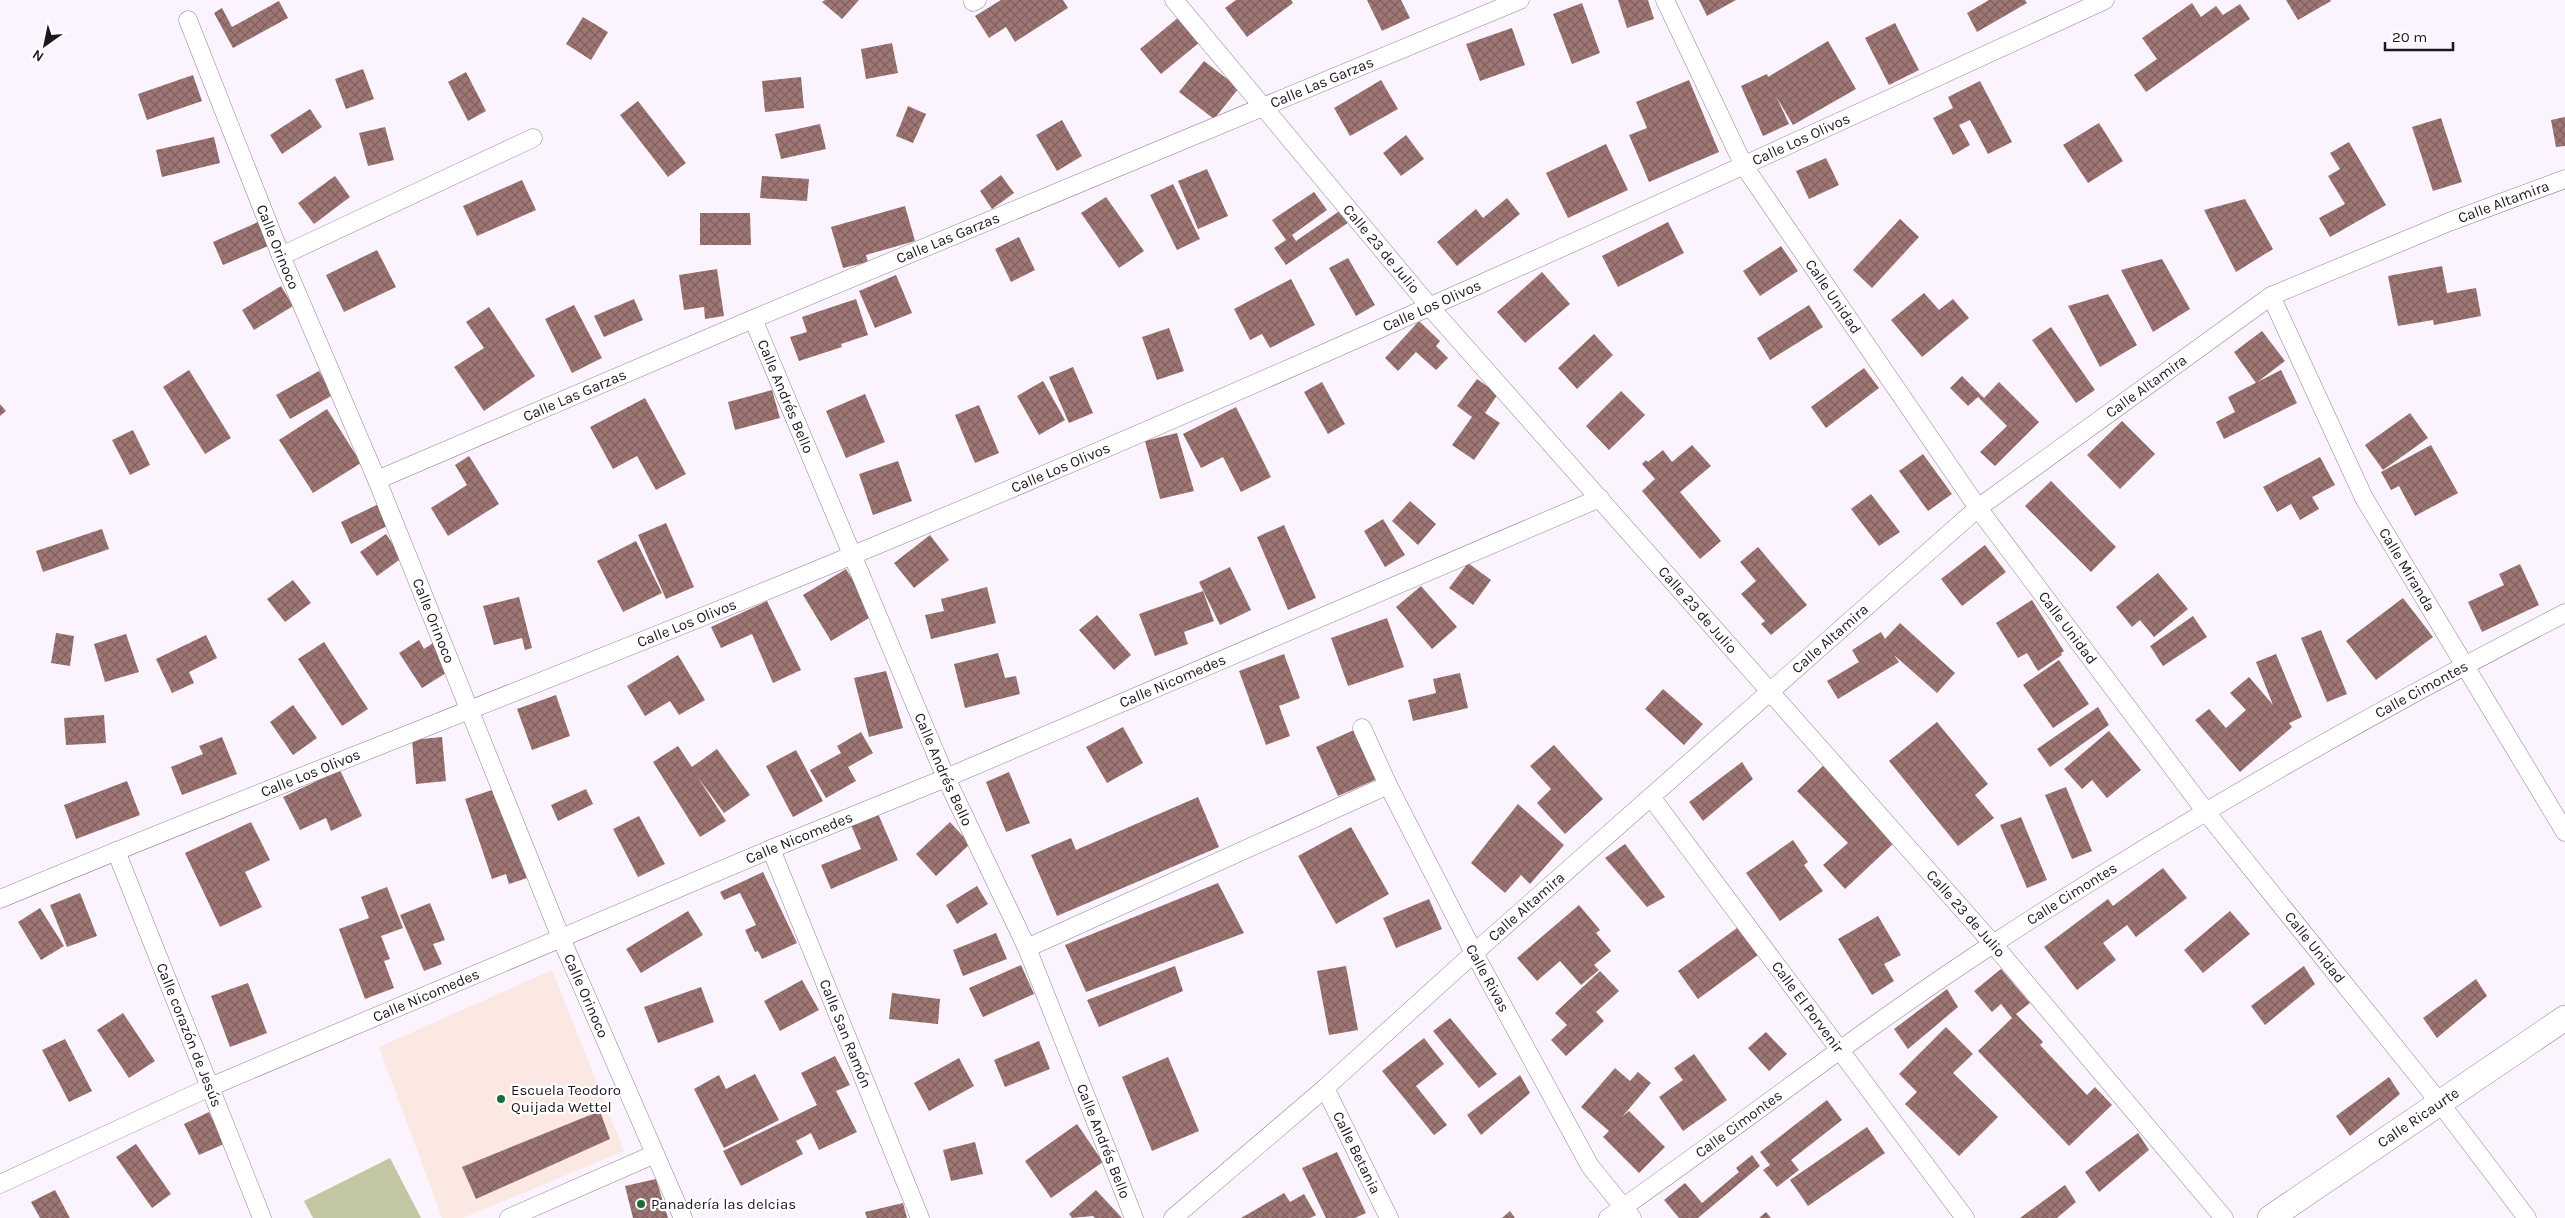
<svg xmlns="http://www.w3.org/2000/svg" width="2565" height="1218" viewBox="0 0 2565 1218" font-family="Karla,sans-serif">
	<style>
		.education { fill: #fce8e2 }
		.grass { fill: #c2c6a3 }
		.building { fill: url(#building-cross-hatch) }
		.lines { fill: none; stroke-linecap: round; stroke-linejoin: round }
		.street-casing { stroke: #918097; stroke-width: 19 }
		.secondary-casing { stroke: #918097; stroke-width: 26 }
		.street { stroke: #fff; stroke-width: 18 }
		.secondary { stroke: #fff; stroke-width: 25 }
		.poi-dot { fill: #1b6a3a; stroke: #fff; stroke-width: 2 }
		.labels { text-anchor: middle; stroke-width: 4.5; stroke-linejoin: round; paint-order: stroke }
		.street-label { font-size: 15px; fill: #1d161f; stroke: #fff }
		.poi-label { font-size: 15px; fill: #1d161f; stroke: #fff; text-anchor: start }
	</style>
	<defs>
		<pattern id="building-cross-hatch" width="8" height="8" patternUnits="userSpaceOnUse" patternTransform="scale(1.25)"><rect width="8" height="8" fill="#9e7673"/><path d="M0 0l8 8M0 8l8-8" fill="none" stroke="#80605e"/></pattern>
	</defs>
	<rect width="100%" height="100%" fill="#fbf4fe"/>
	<path class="education" d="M552 970 624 1151 463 1218H442L379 1047Z"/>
	<path class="grass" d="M390 1158 421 1218H313L304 1201Z"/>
	<path class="building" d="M825 0H859L842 19 822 2Z
		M1001 0H1063L1068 8 1015 42 1006 27 989 38 975 16Z
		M1236 0H1291L1293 3 1247 37 1225 8Z
		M1367 0H1401L1410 18 1382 31Z
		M1618 0H1648L1654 19 1627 28Z
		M1699 0H1736L1707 16Z
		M1989 0H2025L2027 3 1977 32 1967 13Z
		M2286 0H2330L2331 1 2298 20Z
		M279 1 288 18 233 48 214 13 222 8 232 27Z
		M1582 3 1600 53 1572 64 1553 14Z
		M2192 3 2201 17 2216 6 2223 15 2240 4 2250 19 2146 92 2134 75 2157 59 2142 38Z
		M583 17 608 32 591 60 566 44Z
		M1179 17 1200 42 1161 74 1140 49Z
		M1895 23 1919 70 1889 85 1865 38Z
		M1512 28 1525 65 1480 81 1466 44Z
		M1828 41 1856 89 1793 125 1776 96 1789 124 1763 136 1741 86 1767 74 1768 77Z
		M892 43 898 73 866 79 861 49Z
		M1204 61 1239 88 1214 119 1179 92Z
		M363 69 374 99 346 109 335 79Z
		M466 72 486 111 468 121 448 82Z
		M193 75 202 101 147 120 138 94Z
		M801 77 804 108 765 112 762 81Z
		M1381 80 1398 109 1350 136 1334 108Z
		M1689 80 1719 152 1649 182 1629 135 1647 128 1636 102Z
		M1980 81 2012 142 1988 154 1970 120 1959 125 1970 145 1953 155 1933 118 1953 108 1948 97Z
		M638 101 686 163 668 177 620 115Z
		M908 106 926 114 913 143 896 136Z
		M310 109 322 127 282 154 270 135Z
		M2565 117V146L2556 147 2551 120Z
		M2441 118 2462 182 2433 191 2412 127Z
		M1062 120 1082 156 1057 171 1036 135Z
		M2099 123 2123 161 2088 183 2063 145Z
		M820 124 826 149 781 159 775 134Z
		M385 127 394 160 368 166 359 133Z
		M1406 135 1424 159 1401 176 1383 153Z
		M214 137 220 163 162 177 156 150Z
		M2349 142 2386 205 2330 237 2319 218 2345 204 2328 176 2340 169 2330 153Z
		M1606 144 1628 190 1568 218 1546 173Z
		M1826 158 1839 185 1809 199 1796 171Z
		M1207 169 1228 216 1198 229 1178 181Z
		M1001 175 1014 193 992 209 980 191Z
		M335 176 350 197 314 224 298 203Z
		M762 176 809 179 807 201 760 198Z
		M522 180 536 210 477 236 463 206Z
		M1173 184 1200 239 1177 250 1150 195Z
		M1314 192 1327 210 1292 235 1296 241 1344 208 1352 220 1286 265 1274 248 1286 240 1272 220Z
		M1106 197 1144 251 1119 268 1081 213Z
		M1507 198 1520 214 1457 266 1437 242 1476 209 1483 218Z
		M2245 199 2273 249 2236 272 2204 210Z
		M905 206 915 241 866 255 868 262 843 268 831 227Z
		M700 213H750L751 245H700Z
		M265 219 275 243 223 265 213 242Z
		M1900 219 1919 237 1872 288 1853 270Z
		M1668 222 1684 253 1618 287 1602 256Z
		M1019 237 1035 270 1011 282 995 249Z
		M1781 246 1798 271 1760 296 1743 271Z
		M377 250 396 287 344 312 326 275Z
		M1348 258 1375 305 1356 316 1329 268Z
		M2162 259 2190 309 2153 332 2121 270Z
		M2442 266 2447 293 2476 288 2481 316 2434 325 2433 320 2398 326 2388 276Z
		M717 269 724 316 705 319 704 307 684 310 679 275Z
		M1542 272 1570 304 1525 343 1497 312Z
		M896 275 912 313 875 328 859 291Z
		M1291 279 1315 325 1270 348 1262 334 1250 340 1234 309Z
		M281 286 293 306 254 330 242 310Z
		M1924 293 1939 310 1953 299 1969 318 1922 357 1891 320Z
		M2108 294 2137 345 2100 367 2068 306Z
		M634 299 643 320 604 337 594 316Z
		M856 299 868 335 841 344 842 347 799 361 790 337 807 332 802 317Z
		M574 305 602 358 572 373 545 319Z
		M1809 305 1823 327 1770 360 1757 338Z
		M489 307 535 376 484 411 454 367 484 348 466 322Z
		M1419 321 1440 341 1436 346 1448 358 1436 370 1416 352 1398 371 1385 358Z
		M2051 327 2095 390 2076 403 2032 340Z
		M1169 328 1184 371 1157 380 1142 337Z
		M2262 331 2285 361 2256 383 2234 352Z
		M1594 334 1613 355 1577 389 1558 368Z
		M1073 367 1093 413 1069 423 1049 377Z
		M1864 368 1879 388 1826 428 1811 407Z
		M189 370 231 438 205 454 163 387Z
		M2281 370 2297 403 2224 439 2216 422 2235 412 2228 397Z
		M319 371 333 395 290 419 276 395Z
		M1962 376 1984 398 1999 382 2039 422 1995 466 1980 452 2007 426 1978 397 1968 406 1950 388Z
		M1477 379 1498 394 1485 413 1500 423 1474 460 1452 445 1472 417 1457 406Z
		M1043 381 1065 420 1039 435 1017 396Z
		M1322 382 1345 424 1328 434 1304 392Z
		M772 390 780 418 735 430 728 402Z
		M1621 391 1645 415 1609 450 1586 426Z
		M865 394 885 442 846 458 826 411Z
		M645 398 686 474 656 490 637 456 613 469 590 427Z
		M0 404 6 411 0 416Z
		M979 405 999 453 975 463 955 415Z
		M1236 407 1271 477 1241 492 1223 457 1201 468 1183 434Z
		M327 409 361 463 313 493 279 440Z
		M2410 413 2428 438 2383 470 2365 445Z
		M2122 421 2155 454 2120 489 2087 455Z
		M133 430 150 465 130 475 112 440Z
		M1177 433 1194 491 1160 499 1145 441Z
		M1692 445 1711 466 1680 492 1721 541 1700 559 1642 491 1655 479 1642 464 1646 460 1648 462 1663 450 1672 462Z
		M2431 445 2458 493 2415 516 2399 486 2391 490 2381 472Z
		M1923 454 1952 494 1928 511 1899 471Z
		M469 456 499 504 448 536 431 508 467 485 455 465Z
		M2320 457 2335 485 2312 497 2319 509 2300 520 2291 504 2277 512 2263 487Z
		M898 461 912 501 873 515 859 474Z
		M2051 481 2116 547 2091 572 2025 506Z
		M1871 494 1900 532 1879 546 1851 509Z
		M1410 501 1436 524 1418 545 1392 521Z
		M381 503 391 524 351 544 341 522Z
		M1383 519 1405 555 1385 567 1364 531Z
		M666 523 694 587 666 599 638 535Z
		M1284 525 1316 598 1288 610 1257 537Z
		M102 529 109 549 43 572 36 551Z
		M386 534 402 558 377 576 360 552Z
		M930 535 949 560 914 588 894 563Z
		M636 541 662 593 623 612 597 561Z
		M1985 545 2006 572 1962 606 1941 579Z
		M1758 547 1807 605 1771 635 1761 624 1765 621 1741 594 1756 581 1740 562Z
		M1468 563 1491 580 1473 605 1449 588Z
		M2520 564 2539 605 2482 632 2468 602 2504 585 2499 574Z
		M1230 567 1251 610 1220 625 1199 582Z
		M846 569 874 615 831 641 803 595Z
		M2158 573 2188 609 2154 637 2140 620 2132 627 2116 607Z
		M293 580 311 603 285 622 267 599Z
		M1421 586 1457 627 1432 649 1396 607Z
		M987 587 996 623 931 639 925 615 944 611 941 599Z
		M1203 591 1214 621 1184 632 1188 644 1155 656 1139 614Z
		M519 597 532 648 525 650 522 638 494 645 483 606Z
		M2403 598 2433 637 2376 680 2346 641Z
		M2032 600 2064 651 2061 653 2062 655 2038 671 2027 653 2018 658 1996 623Z
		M767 601 801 670 773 683 752 634 721 648 711 627Z
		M1097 615 1131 655 1114 670 1079 630Z
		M2193 616 2207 637 2163 666 2150 646Z
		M1387 618 1404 667 1348 686 1331 638Z
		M1900 623 1955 673 1937 693 1894 655 1899 662 1838 699 1827 681 1859 662 1852 650 1881 632 1885 639Z
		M2321 630 2347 694 2327 702 2301 638Z
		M56 633 74 636 70 666 51 663Z
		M126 634 139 672 105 682 94 644Z
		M206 635 217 658 189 672 194 683 172 693 156 659Z
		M419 640 424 649 436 641 454 668 422 688 399 653Z
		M324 642 368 709 342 726 298 659Z
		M998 653 1005 678 1016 676 1020 694 965 708 954 664Z
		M1284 654 1300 698 1279 706 1290 736 1266 745 1239 671Z
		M2276 654 2302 717 2289 723 2292 727 2240 772 2195 720 2209 709 2226 728 2246 710 2230 693 2249 677 2273 705 2256 662Z
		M678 655 705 700 679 715 670 701 645 716 627 686Z
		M2059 660 2089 704 2053 728 2023 685Z
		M886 671 903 728 869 737 854 678Z
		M1460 673 1468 708 1413 721 1408 700 1436 693 1433 679Z
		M1663 689 1703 724 1684 745 1645 709Z
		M556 695 570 736 532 750 517 709Z
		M293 705 317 738 293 755 270 722Z
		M2098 707 2109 725 2050 767 2037 749Z
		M104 715 106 743 66 745 64 718Z
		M1937 722 1988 784 1975 795 1994 818 1958 846 1889 761Z
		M1123 727 1143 763 1107 783 1086 747Z
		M1354 730 1377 779 1338 796 1316 747Z
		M2109 731 2141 770 2107 798 2092 780 2082 789 2064 769Z
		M861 732 873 753 848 767 856 781 826 798 810 770 841 753 837 746Z
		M222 737 237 774 182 795 171 767 203 754 199 746Z
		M442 737 446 781 416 784 412 740Z
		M1554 745 1603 799 1565 834 1537 803 1551 789 1530 766Z
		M678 746 692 767 717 749 750 795 724 813 697 776 726 821 700 837 653 762Z
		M796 750 823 801 793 817 766 766Z
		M1742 762 1753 779 1703 821 1689 802Z
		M1823 766 1894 843 1845 889 1823 865 1848 843 1797 791Z
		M340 770 362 816 331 831 326 818 300 830 283 797Z
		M1009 772 1030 823 1006 832 986 782Z
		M127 781 140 815 76 839 64 805Z
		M501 787 530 877 509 884 506 874 492 879 465 799Z
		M2066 787 2092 851 2072 859 2045 795Z
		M586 789 593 804 558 821 551 805Z
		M1198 797 1219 847 1057 916 1031 855 1071 838 1076 850Z
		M1518 804 1564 845 1530 884 1521 875 1505 893 1471 863Z
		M876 809 898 860 831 889 821 865 861 849 849 820Z
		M639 816 665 864 638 877 613 829Z
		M2021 817 2047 880 2027 888 2000 825Z
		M251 822 270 860 245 872 262 907 220 927 185 853Z
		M950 822 970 844 936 876 916 854Z
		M1351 827 1389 894 1336 924 1298 856Z
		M1793 840 1808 862 1804 865 1823 891 1780 921 1746 873Z
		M1625 844 1665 897 1647 907 1605 858Z
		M2163 868 2187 898 2136 937 2127 925 2103 943 2116 960 2077 990 2044 947 2108 899 2113 906Z
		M763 872 797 943 762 959 758 951 755 952 745 930 756 925 740 893 724 900 720 892Z
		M1218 883 1244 933 1086 992 1065 945Z
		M977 886 988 904 957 924 946 905Z
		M387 887 403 928 381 936 390 959 384 961 394 988 365 999 339 929 369 918 361 897Z
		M80 893 97 936 67 947 50 905Z
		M1429 899 1442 929 1396 948 1383 918Z
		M430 903 445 940 433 944 442 964 424 971 400 915Z
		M1579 905 1600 930 1596 933 1611 951 1594 965 1599 970 1581 985 1560 961 1537 981 1517 958Z
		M40 908 64 946 41 960 18 922Z
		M688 911 703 935 641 973 626 949Z
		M2230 911 2250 934 2203 973 2184 950Z
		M1878 916 1901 955 1884 964 1894 981 1872 995 1838 939Z
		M1737 928 1758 955 1698 999 1678 971Z
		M996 933 1007 959 963 976 953 950Z
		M1021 965 1034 994 983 1017 969 988Z
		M1175 966 1183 991 1099 1027 1087 1000Z
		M1346 966 1358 1030 1329 1035 1317 971Z
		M2304 966 2315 984 2265 1025 2251 1006Z
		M2001 969 2030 1003 2016 1014 2043 1042 2040 1045 2087 1095 2095 1087 2112 1105 2069 1146 1978 1051 2012 1018 2001 1004 1992 1012 1974 991Z
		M1600 971 1619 991 1596 1012 1604 1021 1566 1056 1551 1040 1567 1025 1555 1013Z
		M2476 979 2487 996 2437 1038 2423 1018Z
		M802 980 819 1010 780 1031 764 1001Z
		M248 983 267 1033 230 1047 211 996Z
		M701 987 714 1022 658 1043 644 1007Z
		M1947 989 1958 1007 1908 1049 1894 1029Z
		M892 993 940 999 938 1024 889 1019Z
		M123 1013 155 1061 129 1078 97 1030Z
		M1450 1018 1497 1074 1479 1088 1433 1031Z
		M1946 1027 1973 1054 1953 1073 1998 1117 1959 1156 1905 1104 1917 1092 1899 1074Z
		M1766 1032 1787 1054 1769 1071 1748 1048Z
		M1424 1038 1444 1064 1416 1086 1447 1125 1434 1135 1382 1071Z
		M65 1039 92 1091 69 1102 42 1050Z
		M1039 1041 1050 1069 1005 1087 994 1060Z
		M1694 1054 1727 1100 1683 1131 1659 1097 1683 1080 1674 1068Z
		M835 1056 850 1085 836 1091 857 1132 819 1150 811 1133 796 1141 803 1154 741 1186 723 1151 817 1105 801 1073Z
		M1168 1057 1199 1131 1152 1151 1122 1077Z
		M959 1058 974 1086 929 1111 914 1083Z
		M1615 1068 1630 1081 1638 1072 1651 1083 1622 1117 1629 1111 1665 1147 1639 1173 1603 1137 1609 1131 1581 1107Z
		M755 1074 779 1120 724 1148 694 1089 719 1075 726 1089Z
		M1520 1075 1530 1093 1481 1135 1467 1115Z
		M2389 1077 2400 1094 2350 1136 2336 1116Z
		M1827 1100 1842 1120 1791 1160 1799 1170 1777 1187 1763 1170 1770 1165 1760 1152Z
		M600 1111 610 1139 476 1199 462 1167Z
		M209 1112 224 1144 199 1155 184 1124Z
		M1077 1124 1103 1162 1051 1198 1025 1161Z
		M1867 1127 1885 1153 1808 1206 1790 1180Z
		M2138 1133 2149 1150 2099 1192 2085 1172Z
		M975 1142 983 1174 951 1181 943 1150Z
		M136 1144 171 1194 152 1208 116 1157Z
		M1337 1152 1366 1213 1355 1218H1326L1302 1168Z
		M1752 1155 1760 1166 1698 1218H1679L1664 1200 1685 1183 1702 1203 1739 1172 1736 1168Z
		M656 1179 668 1218H633L625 1186Z
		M2065 1185 2076 1202 2057 1218H2020Z
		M55 1190 70 1218H40L31 1202Z
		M1096 1190 1122 1218H1095L1093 1216 1072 1218 1069 1214Z
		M1284 1193 1290 1202 1304 1194 1316 1215 1310 1218H1241Z
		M903 1203 907 1218H867L865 1212Z
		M1510 1211 1515 1218H1502Z
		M1766 1212 1771 1218H1759Z"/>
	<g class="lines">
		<defs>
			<g id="street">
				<path id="s1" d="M1174 0 1430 307 1993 944 2224 1218"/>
				<path id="s2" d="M1665 0 1744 166 1978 508 2206 812 2440 1103 2527 1218"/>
				<path d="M973 2 977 0"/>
				<path id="s3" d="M188 20 281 256 377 480 561 938 683 1218"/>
				<path d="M281 256 533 138"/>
				<path id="s4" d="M2271 296 2364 498 2565 832"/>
				<path id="s5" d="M753 319 946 778 1027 948 1134 1218"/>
				<path id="s6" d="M377 480 753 319 1520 0"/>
				<path id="s7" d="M1362 728 1388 785 1474 953 1590 1166 1632 1218"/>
				<path id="s8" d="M1651 797 1965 1218"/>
				<path id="s9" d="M771 849 920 1218"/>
				<path id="s10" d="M116 851 262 1218"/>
				<path id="s11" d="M0 899C283 781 570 673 853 555 1275 380 1690 191 2105 0"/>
				<path d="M1027 948 1388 785"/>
				<path id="s12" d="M1325 1088 1389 1218"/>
				<path id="s13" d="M0 1184 210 1087 771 849 946 778 1600 498"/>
				<path d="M509 1218 655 1154"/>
				<path id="s14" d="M1173 1218 1325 1088 1474 953 1978 508 2271 296 2449 222 2565 179"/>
				<path id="s15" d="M1608 1218C1737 1128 1861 1030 1993 944 2177 824 2370 714 2565 613"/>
			</g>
			<g id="secondary">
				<path id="s16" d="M2270 1218 2565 1018"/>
			</g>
		</defs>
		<use href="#street" class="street-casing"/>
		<use href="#secondary" class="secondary-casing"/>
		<use href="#street" class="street"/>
		<use href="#secondary" class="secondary"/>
	</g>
	<g class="poi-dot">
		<circle cx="501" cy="1099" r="5"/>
		<circle cx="641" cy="1204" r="5"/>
	</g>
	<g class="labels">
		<g class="street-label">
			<text dy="5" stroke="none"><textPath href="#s6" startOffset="1025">Calle Las Garzas</textPath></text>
			<text dy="5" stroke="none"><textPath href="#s11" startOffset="1955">Calle Los Olivos</textPath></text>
			<text dy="5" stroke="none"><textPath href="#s14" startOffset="1686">Calle Altamira</textPath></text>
			<text dy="5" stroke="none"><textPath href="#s6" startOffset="620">Calle Las Garzas</textPath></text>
			<text dy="5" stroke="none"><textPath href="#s3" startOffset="244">Calle Orinoco</textPath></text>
			<text dy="5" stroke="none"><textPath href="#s1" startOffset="324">Calle 23 de Julio</textPath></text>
			<text dy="5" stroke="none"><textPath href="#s2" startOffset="342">Calle Unidad</textPath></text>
			<text dy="5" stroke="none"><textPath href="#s11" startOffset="1550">Calle Los Olivos</textPath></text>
			<text dy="5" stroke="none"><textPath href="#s14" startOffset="1281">Calle Altamira</textPath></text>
			<text dy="5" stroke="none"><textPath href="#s6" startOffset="215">Calle Las Garzas</textPath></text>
			<text dy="5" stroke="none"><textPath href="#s5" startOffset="84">Calle Andrés Bello</textPath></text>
			<text dy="5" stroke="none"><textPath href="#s11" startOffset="1145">Calle Los Olivos</textPath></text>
			<text dy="5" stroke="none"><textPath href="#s4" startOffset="306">Calle Miranda</textPath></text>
			<text dy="5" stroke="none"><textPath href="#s1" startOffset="804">Calle 23 de Julio</textPath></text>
			<text dy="5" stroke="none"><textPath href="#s3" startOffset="649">Calle Orinoco</textPath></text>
			<text dy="5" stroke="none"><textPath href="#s11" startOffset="740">Calle Los Olivos</textPath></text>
			<text dy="5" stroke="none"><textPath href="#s2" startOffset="748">Calle Unidad</textPath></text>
			<text dy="5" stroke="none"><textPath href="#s14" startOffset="876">Calle Altamira</textPath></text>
			<text dy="5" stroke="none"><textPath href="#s13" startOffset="1276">Calle Nicomedes</textPath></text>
			<text dy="5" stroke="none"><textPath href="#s15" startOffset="971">Calle Cimontes</textPath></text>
			<text dy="5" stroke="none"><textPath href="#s5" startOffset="489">Calle Andrés Bello</textPath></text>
			<text dy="5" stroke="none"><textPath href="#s11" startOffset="335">Calle Los Olivos</textPath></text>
			<text dy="5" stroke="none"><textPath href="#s13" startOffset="871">Calle Nicomedes</textPath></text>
			<text dy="5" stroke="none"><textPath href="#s15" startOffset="566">Calle Cimontes</textPath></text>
			<text dy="5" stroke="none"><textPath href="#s14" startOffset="471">Calle Altamira</textPath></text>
			<text dy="5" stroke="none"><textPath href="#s1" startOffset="1209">Calle 23 de Julio</textPath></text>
			<text dy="5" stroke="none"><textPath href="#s2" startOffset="1152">Calle Unidad</textPath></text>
			<text dy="5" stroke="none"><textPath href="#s7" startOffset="280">Calle Rivas</textPath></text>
			<text dy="5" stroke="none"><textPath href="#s13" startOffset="466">Calle Nicomedes</textPath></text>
			<text dy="5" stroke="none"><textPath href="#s3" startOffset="1054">Calle Orinoco</textPath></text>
			<text dy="5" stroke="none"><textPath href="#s8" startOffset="262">Calle El Porvenir</textPath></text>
			<text dy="5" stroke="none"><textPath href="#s9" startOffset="199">Calle San Ramón</textPath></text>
			<text dy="5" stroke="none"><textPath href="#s10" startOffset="198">Calle corazón de Jesús</textPath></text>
			<text dy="5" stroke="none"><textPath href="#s16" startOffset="179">Calle Ricaurte</textPath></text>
			<text dy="5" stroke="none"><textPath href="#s15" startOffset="161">Calle Cimontes</textPath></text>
			<text dy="5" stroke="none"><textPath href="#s5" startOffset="894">Calle Andrés Bello</textPath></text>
			<text dy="5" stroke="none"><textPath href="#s12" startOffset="72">Calle Betania</textPath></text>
		</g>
		<g class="poi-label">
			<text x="511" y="1095">Escuela Teodoro<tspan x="511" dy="17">Quijada Wettel</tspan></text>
			<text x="651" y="1209">Panadería las delcias</text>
		</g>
	</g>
	<g transform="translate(45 45) rotate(213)" stroke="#ffffff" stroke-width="4" paint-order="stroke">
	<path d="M0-4L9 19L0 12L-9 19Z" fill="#1d161f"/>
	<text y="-8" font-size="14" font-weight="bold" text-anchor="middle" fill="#1d161f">N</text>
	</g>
	<path d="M2385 42v8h68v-8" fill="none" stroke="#1d161f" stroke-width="2.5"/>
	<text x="2392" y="42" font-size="15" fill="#1d161f" stroke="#ffffff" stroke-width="4" paint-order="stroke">20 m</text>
</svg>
